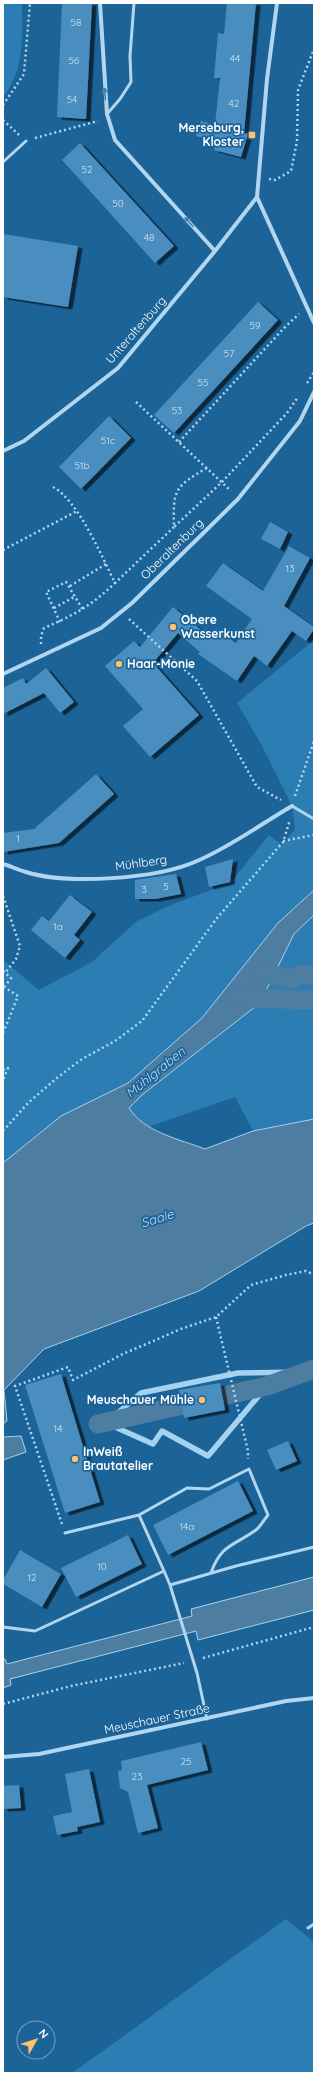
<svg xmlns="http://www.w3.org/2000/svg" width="317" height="2076" viewBox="0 0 317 2076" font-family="Quicksand,sans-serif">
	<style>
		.green { fill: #2c7db3 }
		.water { fill: #4d7da1; stroke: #a4d3f1 }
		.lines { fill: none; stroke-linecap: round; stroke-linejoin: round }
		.stream { stroke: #a4d3f1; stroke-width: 5.5 }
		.canal { stroke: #4d7da1; stroke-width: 19 }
		.building { fill: #4a8ebf; filter: url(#shadow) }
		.path { stroke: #b1d6f0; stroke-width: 2.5; stroke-dasharray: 2 3; stroke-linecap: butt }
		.service { stroke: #b1d6f0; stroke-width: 3 }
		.minor { stroke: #b1d6f0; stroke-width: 4 }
		.oneway { stroke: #4180ad }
		.poi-dot { fill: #ffc16f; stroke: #1c6397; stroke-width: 1.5 }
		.labels { text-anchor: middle; stroke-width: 3.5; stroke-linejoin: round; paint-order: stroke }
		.number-label { font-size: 10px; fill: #d2e3ef }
		.poi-label { font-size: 12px; font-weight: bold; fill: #fff; stroke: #1c6397; text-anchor: start }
		.street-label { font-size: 12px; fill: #fff; stroke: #1c6397 }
		.water-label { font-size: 13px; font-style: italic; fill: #bddff6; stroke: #1c6397 }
	</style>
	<defs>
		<filter id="shadow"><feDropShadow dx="4.5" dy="2.5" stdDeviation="0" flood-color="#0009"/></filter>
	</defs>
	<rect width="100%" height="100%" fill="#1c6397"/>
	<path class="green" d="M3 3H22C22 39 25 67 3 98Z
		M314 640V890L298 904 202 1018 128 1083 61 1116 3 1163V960L39 990 92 962 137 921 173 904 230 883 269 835 282 845 295 829 292 806 261 744 237 703Z
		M314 915V1119L253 1131 235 1097 148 1127 136 1118 129 1108 142 1095 260 1003 294 934Z
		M286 1919 314 1942V2073H72Z"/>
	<path class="water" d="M314 890V915L294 934 260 1003 142 1095 129 1108C144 1132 179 1139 205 1149L253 1131 314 1119V1223L306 1226 199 1291 44 1349 4 1390 7 1421 3 1424V1163L61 1116 128 1083 202 1018 278 923Z
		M21 1436 26 1452 3 1460V1437Z
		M314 1577V1610L198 1640 196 1631 10 1679 11 1685 3 1688V1659H5L7 1664 192 1616 191 1609Z"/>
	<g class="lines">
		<path class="stream" d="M267 1386 208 1456 162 1431 153 1444 106 1423 141 1393 238 1373 306 1372"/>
		<path class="canal" d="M259 972 291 979 302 974 314 976
			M240 998 314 1000
			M98 1424 267 1386 314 1369"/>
	</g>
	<path class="building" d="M62 3H92L86 119 57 117Z
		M227 3H256L244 133 248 134 241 157 214 150 216 142 196 136 201 121 215 125 220 78H214L218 33 224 34Z
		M80 143 174 246 155 263 62 160Z
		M3 234 78 246 68 307 3 297Z
		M258 302 278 320 174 433 154 415Z
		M109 416 131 438 81 489 59 467Z
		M270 522 288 532 280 549 261 539Z
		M289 546 310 558 284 606 314 627V629L306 641 292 631 267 666 254 656 237 681 198 654 200 652 178 633 153 663 199 715 150 757 123 726 143 709 105 666 134 641 140 647 173 607 210 637 216 629 236 643 252 619 206 586 223 563 263 591Z
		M46 668 74 702 60 713 44 693 3 714V688L23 678 26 684Z
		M96 774 114 794 59 843 3 852V833L34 829Z
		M233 859 230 882 209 887 205 867Z
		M176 874 181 894 155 899H135V880Z
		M70 895 92 912 74 935 80 940 65 958 31 930 42 916 49 921Z
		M61 1374 100 1502 65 1513 25 1385Z
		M220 1383 225 1410 184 1418 179 1390Z
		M288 1441 297 1461 276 1470 267 1450Z
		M238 1481 253 1511 168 1555 153 1525Z
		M128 1535 142 1564 76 1597 61 1568Z
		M20 1550 61 1574 42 1607 3 1584V1580Z
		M201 1742 208 1770 147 1785 158 1828 138 1833 128 1792 120 1788 118 1771 122 1770 121 1761Z
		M89 1769 100 1822 77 1827 78 1831 57 1835 53 1816 72 1812 65 1774Z
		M19 1785 21 1808 3 1809V1786Z"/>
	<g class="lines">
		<path class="path" d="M3 105 24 74 30 3
			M3 120 19 135
			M35 138 98 121
			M269 179 275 180 291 171 297 141 298 90 314 49
			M307 383 314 372
			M136 402 231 491
			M179 442 285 327 299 314
			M207 468C174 487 173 490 174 527L222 482 287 413 298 397
			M53 487C78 500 102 557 115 583L174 527
			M3 550 77 511
			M70 586 106 564
			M54 608 76 596
			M129 619 197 681 257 787 281 800
			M60 622 46 592 66 582 83 610
			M41 644V636L44 628C74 615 91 606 115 583
			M295 796 314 741
			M283 841 314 835
			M3 896 20 946 16 959 5 973
			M3 971 11 978 3 989
			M3 1033 18 996 4 987
			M3 1070 8 1068 3 1080
			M3 1131 28 1103 58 1077 82 1059 115 1041 142 1021 217 918 283 842 290 820
			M216 1317 248 1451V1459
			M62 1524 15 1386 68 1367 73 1380 123 1354 181 1329 216 1317 251 1285 286 1275 306 1271 314 1275
			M203 1658 314 1627
			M3 1704 71 1686 184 1663"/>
		<path class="service" d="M107 114 120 99 131 82 130 56 134 3
			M3 162 26 141
			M292 806 314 819
			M139 1515 164 1571
			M65 1533 139 1515 187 1488 209 1489 249 1469 268 1515C264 1520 260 1527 256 1530 234 1546 221 1544 211 1573
			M170 1585 197 1673 207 1719
			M3 1627 35 1631 164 1571 170 1585 236 1566 314 1547
			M308 1928 314 1924"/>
		<path class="minor" d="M100 3 107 114 115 140 215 251
			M257 197 314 323
			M3 451 24 441 118 368 215 251 257 197 267 79 277 3
			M3 674 101 628 132 603 238 499 300 421 314 392
			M3 864C11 866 18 870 26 872 68 885 157 879 197 861 230 847 261 824 292 806
			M3 1757 39 1754 286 1701 314 1698"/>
	</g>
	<defs><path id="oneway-shaft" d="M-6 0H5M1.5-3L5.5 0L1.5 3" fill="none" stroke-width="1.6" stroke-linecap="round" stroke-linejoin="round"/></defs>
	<g class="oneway">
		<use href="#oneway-shaft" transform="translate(105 94) rotate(-94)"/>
		<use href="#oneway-shaft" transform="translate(189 222) rotate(-132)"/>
	</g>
	<g class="poi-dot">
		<rect x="248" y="131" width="8" height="8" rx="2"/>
		<circle cx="173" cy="627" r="4"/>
		<circle cx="119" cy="664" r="4"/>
		<circle cx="202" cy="1400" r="4"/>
		<circle cx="75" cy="1459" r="4"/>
	</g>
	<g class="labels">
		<g class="number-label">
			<text x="76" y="26">58</text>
			<text x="235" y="62">44</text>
			<text x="74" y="64">56</text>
			<text x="72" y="103">54</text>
			<text x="234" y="107">42</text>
			<text x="87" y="173">52</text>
			<text x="118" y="207">50</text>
			<text x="149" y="241">48</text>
			<text x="255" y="329">59</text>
			<text x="229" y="357">57</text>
			<text x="203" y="386">55</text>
			<text x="177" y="414">53</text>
			<text x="108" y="444">51c</text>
			<text x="82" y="469">51b</text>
			<text x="290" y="572">13</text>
			<text x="18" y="842">1</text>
			<text x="166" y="890">5</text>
			<text x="144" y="893">3</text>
			<text x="58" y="930">1a</text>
			<text x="58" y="1432">14</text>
			<text x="187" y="1530">14a</text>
			<text x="102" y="1570">10</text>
			<text x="32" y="1581">12</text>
			<text x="186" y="1765">25</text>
			<text x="137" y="1780">23</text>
		</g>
		<g class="poi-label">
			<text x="244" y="132" text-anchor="end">Merseburg,<tspan x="244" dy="14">Kloster</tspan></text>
			<text x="181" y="624">Obere<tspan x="181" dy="14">Wasserkunst</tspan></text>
			<text x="127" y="668">Haar-Monie</text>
			<text x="194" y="1404" text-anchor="end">Meuschauer Mühle</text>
			<text x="83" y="1456">InWeiß<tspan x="83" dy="14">Brautatelier</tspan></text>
		</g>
		<g class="street-label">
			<text transform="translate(136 330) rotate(-49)" y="4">Unteraltenburg</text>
			<text transform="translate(172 549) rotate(-44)" y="4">Oberaltenburg</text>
			<text transform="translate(141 863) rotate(-8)" y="4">Mühlberg</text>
			<text transform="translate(157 1719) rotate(-12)" y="4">Meuschauer Straße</text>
		</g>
		<g class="water-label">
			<text transform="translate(155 1072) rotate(-39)" y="5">Mühlgraben</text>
			<text transform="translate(157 1218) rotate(-17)" y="5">Saale</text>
		</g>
	</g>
	<rect width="317" height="2076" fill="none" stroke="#ffffff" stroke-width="8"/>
	<g transform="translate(36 2040) rotate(51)"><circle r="19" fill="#1c6397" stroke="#77a1c1"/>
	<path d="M0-3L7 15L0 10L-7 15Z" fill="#ffc16f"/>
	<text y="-6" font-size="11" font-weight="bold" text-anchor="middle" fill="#ffffff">N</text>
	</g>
</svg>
